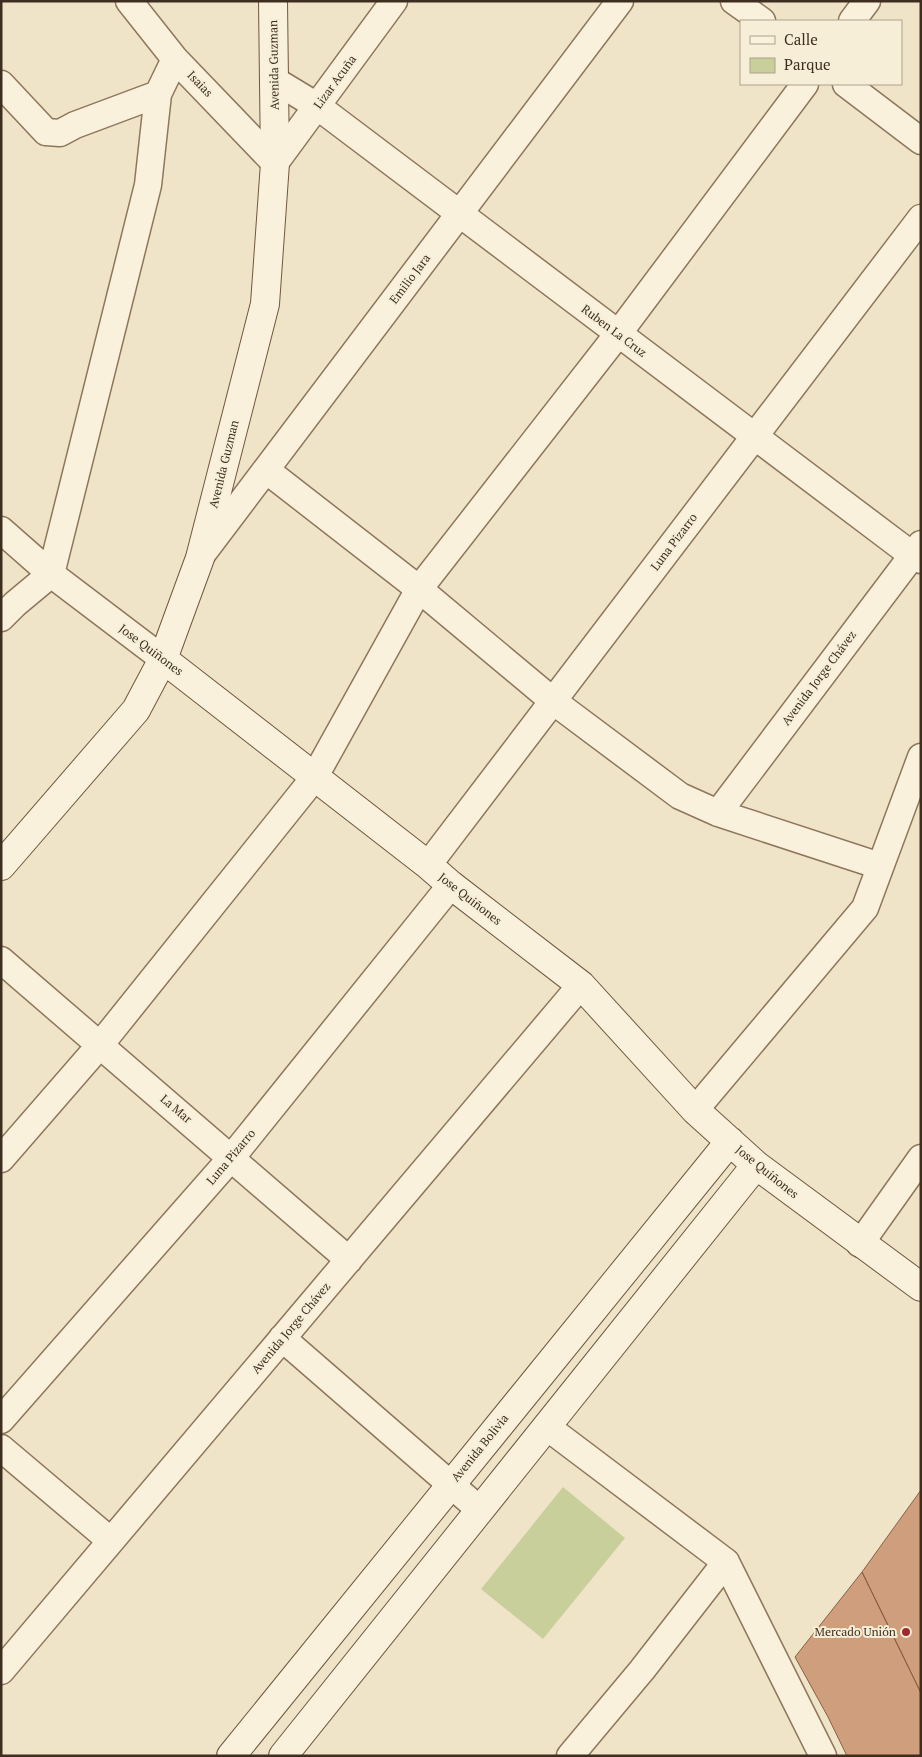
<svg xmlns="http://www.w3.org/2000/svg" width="922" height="1757" viewBox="0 0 922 1757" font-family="'PT Serif',serif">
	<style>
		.green { fill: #c9cf9b }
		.building { fill: #cf9f7d; stroke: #8d5f41 }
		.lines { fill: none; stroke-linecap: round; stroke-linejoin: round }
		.street-casing { stroke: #8d765c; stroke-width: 29 }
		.secondary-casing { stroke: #6f573f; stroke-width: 30 }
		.street { stroke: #faf1dc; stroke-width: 26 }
		.secondary { stroke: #faf1dc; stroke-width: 28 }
		.poi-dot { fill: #9e2a2b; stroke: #f7eed8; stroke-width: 2 }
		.labels { text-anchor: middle; stroke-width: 4; stroke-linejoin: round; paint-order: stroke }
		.street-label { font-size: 12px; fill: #3d2e20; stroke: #f7eed8 }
		.poi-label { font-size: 12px; fill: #3d2e20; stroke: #f7eed8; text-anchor: end }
	</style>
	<rect width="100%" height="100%" fill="#f0e4c8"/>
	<path class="green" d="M563 1487 625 1538 543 1639 481 1589Z"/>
	<path class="building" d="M921 1490V1693L862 1572Z
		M862 1572 921 1693V1756H847L828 1717 795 1657Z"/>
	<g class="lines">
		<defs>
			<path id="street" d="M129 1 175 59 275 163 394 1
				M734 1 762 21
				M852 21 867 1
				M274 80 317 106 912 555 921 560
				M1 84 46 132 60 133 75 125 158 94
				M846 84 921 141
				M266 470 419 589 553 701 680 796 718 813 880 866
				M1 530 51 574 163 659
				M200 557 620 1
				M1 618 15 604 51 574 148 185 158 94 175 59
				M718 813 921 544
				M428 865 921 218
				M1 960 349 1260
				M695 1110 865 908 921 757
				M1 1159 100 1045 314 778 419 589 618 334 805 84
				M860 1244 921 1158
				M282 1338 480 1510
				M1 1420 232 1157 451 885
				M547 1427 726 1562 823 1756
				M1 1448 111 1541
				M1 1671 581 985
				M570 1756 642 1670 726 1562"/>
			<path id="secondary" d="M163 659 428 865 451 885 581 985 695 1110 756 1165 921 1287
				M1 866 136 710 163 659 200 558 265 304 275 163 273 1
				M231 1756 730 1141
				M283 1756 756 1165"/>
		</defs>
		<use href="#street" class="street-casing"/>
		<use href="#secondary" class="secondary-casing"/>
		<use href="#street" class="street"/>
		<use href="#secondary" class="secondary"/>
	</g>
	<circle class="poi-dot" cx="906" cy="1632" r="5"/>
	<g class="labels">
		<g class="street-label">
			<text transform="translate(274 65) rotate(-91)" y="4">Avenida Guzman</text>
			<text transform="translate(335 82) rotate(-54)" y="4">Lizar Acuña</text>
			<text transform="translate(200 84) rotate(46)" y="4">Isaias</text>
			<text transform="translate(410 279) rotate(-53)" y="4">Emilio Jara</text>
			<text transform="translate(614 331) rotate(37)" y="4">Ruben La Cruz</text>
			<text transform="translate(224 464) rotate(-76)" y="4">Avenida Guzman</text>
			<text transform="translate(674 542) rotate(-53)" y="4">Luna Pizarro</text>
			<text transform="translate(151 650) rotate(37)" y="4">Jose Quiñones</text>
			<text transform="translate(819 678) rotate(-53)" y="4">Avenida Jorge Chávez</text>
			<text transform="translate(470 899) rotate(38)" y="4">Jose Quiñones</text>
			<text transform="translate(176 1109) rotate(40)" y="4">La Mar</text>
			<text transform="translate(231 1157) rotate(-50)" y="4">Luna Pizarro</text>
			<text transform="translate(767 1172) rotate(39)" y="4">Jose Quiñones</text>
			<text transform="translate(291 1328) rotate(-50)" y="4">Avenida Jorge Chávez</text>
			<text transform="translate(480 1448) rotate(-51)" y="4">Avenida Bolivia</text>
		</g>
		<g class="poi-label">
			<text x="896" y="1636">Mercado Unión</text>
		</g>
	</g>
	<rect width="922" height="1757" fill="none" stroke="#3d2e20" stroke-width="5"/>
	<rect x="740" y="20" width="162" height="65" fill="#f7eed8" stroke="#ada18e"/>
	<rect x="750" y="36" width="25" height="8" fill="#faf1dc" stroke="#ada18e"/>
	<text x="784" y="45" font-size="15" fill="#3d2e20">Calle</text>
	<rect x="750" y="58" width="25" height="15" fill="#c9cf9b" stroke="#ada18e"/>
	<text x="784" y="70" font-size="15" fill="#3d2e20">Parque</text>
</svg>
